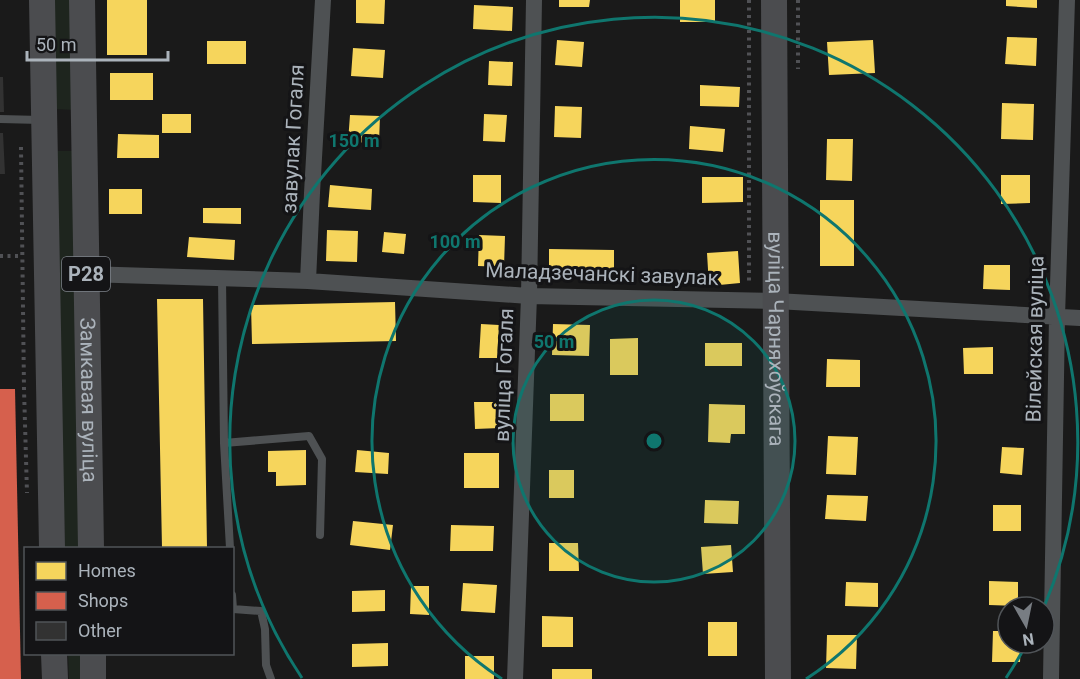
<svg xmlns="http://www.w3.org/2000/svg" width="1080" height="679" viewBox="0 0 1080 679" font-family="Roboto,sans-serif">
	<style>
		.green { fill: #1e251e }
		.homes { fill: #f6d55c }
		.shops { fill: #d6604d }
		.building { fill: #323232 }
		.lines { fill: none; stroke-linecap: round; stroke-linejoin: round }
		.path { stroke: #505155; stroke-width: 4; stroke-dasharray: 3 4.5; stroke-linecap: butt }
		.service { stroke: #4e5153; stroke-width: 8 }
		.minor { stroke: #4e5153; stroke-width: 16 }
		.primary { stroke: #4b4c4f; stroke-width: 26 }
		.ring { fill: none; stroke: #0f766e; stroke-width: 3 }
		.labels { text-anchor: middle; stroke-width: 6; stroke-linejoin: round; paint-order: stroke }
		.shield { fill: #141416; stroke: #7e838a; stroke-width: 1.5 }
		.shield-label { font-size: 20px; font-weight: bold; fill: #abb3bb }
		.street-label { font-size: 21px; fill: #abb3bb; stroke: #141416 }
		.centre { fill: #0f766e; stroke: #141416; stroke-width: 3 }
		.ring-label { font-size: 18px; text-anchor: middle; font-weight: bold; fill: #0f766e; stroke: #141416; stroke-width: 6; stroke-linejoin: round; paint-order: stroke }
	</style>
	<rect width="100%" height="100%" fill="#1a1a1a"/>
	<path class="green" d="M50 0H77L79 110 52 109Z
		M53 151H74L82 548H65Z
		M68 654H85V679H69Z"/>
	<path class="homes" d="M107 0H147V55H107Z
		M356 0H385L384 24 356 23Z
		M559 0H590L589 7H559Z
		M680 0H715V22H680Z
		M1006 0H1037V8L1006 6Z
		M474 5 513 7 512 31 473 29Z
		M1007 37 1037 38 1036 66 1005 64Z
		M557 40 584 42 582 67 555 65Z
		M873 40 875 73 829 75 827 42Z
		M207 41H246V64H207Z
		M353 48 385 50 383 78 351 76Z
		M489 61 513 62 512 86 488 85Z
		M110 73H153V100H110Z
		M700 85 740 87 739 107 700 106Z
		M1002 103 1034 104 1033 140 1001 139Z
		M555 106 582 107 581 138 554 137Z
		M162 114H191V133H162Z
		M484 114 507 115 505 142 483 141Z
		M350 115 380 116 379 143 348 142Z
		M690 126 725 129 723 152 689 149Z
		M118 134 159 135V158H117Z
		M827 139H853L852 181 826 180Z
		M473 175H501V203L473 202Z
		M1001 175H1030V203L1001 204Z
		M702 177H743V202L702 203Z
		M330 185 372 189 371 210 328 207Z
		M109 189H142V214H109Z
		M820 200H854V266H820Z
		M203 208H241V224L203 223Z
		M327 230 358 231 357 262 326 261Z
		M384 232 406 234 404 254 382 252Z
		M479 235 505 236 504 267 478 266Z
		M189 237 235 240 234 260 187 257Z
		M549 249 614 250V274L549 273Z
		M738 251 740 283 709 286 707 253Z
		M984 265H1010V290L983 289Z
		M157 299H203L207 548H162Z
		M395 302 396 341 252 344 251 305Z
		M481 324 499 325 497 358H479Z
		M553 324 590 325 589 356 552 355Z
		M638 338V375H610V339Z
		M705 343H742V366H705Z
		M993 347V374H964L963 348Z
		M827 359 860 360V387H826Z
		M550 394H584V421H550Z
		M474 402H500V428L475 429Z
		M709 404 745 405V434H731L730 443 708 442Z
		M828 436 858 437 856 475 826 474Z
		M1002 447 1024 448 1022 475 1000 473Z
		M306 450V485L276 486V472H268V451Z
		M357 450 389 453 388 474 355 472Z
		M464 453H499V488H464Z
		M549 470H574V498H549Z
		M827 495 868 496 866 521 825 519Z
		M705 500 739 501 738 524 704 523Z
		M993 505H1021V531H993Z
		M353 521 393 525 390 550 350 545Z
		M451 525 494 526 493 551H450Z
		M549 543H578L579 571H549Z
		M731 545 733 572 703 574 701 547Z
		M989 581 1018 582V606L989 605Z
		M846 582 878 583V607L845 606Z
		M463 583 497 585 495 613 461 611Z
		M411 586H429V615L410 614Z
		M385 590V611L352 612V591Z
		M542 616 573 617V647H542Z
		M708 622H737V656H708Z
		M993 631H1008V643H1021L1020 662H992Z
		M827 635H857L856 669 826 668Z
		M388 643V666L352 667V644Z
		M465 656H494V679H465Z
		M552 669H592V679H552Z"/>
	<path class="shops" d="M0 389H15L21 679H0Z"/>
	<path class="building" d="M0 77H3L4 112H0Z
		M0 133H3L5 174H0Z"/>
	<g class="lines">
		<path class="path" d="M749 0V284
			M798 0V69
			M21 147 24 389 27 493
			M0 256H22"/>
		<path class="service" d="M0 119 41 120
			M222 278 224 443 230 548
			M224 443 309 436 322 459 320 535
			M232 595 233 609 261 611 265 629 266 665 271 679"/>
		<path class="minor" d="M86 274 308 281 529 296 776 301 1080 318
			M308 281 312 193 323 0
			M515 679 529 296 534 0
			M1051 679 1057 317 1067 0"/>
		<g class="primary">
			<path d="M42 0 52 548"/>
			<path id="s1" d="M82 0 91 548"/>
			<path id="s2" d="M774 0 778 679"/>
			<path d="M54 654 55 679"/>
			<path d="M93 679V654"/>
		</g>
	</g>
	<circle cx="654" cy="441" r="141" fill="#0f766e" fill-opacity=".12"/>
	<g class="ring">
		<circle cx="654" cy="441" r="141"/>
		<path d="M502 679A282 282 0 1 1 806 679"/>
		<path d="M1027 643A424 424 0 0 1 1006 678M302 678A424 424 0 1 1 1044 607"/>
	</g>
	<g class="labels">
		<rect class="shield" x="62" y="257" width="48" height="34" rx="4.5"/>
		<g class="shield-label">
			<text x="86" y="281">Р28</text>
		</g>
		<g class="street-label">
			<text transform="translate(293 139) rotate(-87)" y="7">завулак Гогаля</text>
			<text transform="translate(602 274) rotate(2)" y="7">Маладзечанскі завулак</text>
			<text dy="7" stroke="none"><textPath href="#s2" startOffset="339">вуліца Чарняхоўскага</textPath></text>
			<text transform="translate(1035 339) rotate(-89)" y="7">Вілейская вуліца</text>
			<text transform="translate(504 375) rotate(-88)" y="7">вуліца Гогаля</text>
			<text dy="7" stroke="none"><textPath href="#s1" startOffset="400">Замкавая вуліца</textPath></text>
		</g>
	</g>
	<circle cx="654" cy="441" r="9" class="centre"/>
	<g class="ring-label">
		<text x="354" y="147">150 m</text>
		<text x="455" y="248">100 m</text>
		<text x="554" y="348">50 m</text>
	</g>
	<rect x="24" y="547" width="210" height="108" fill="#141416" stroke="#505458" stroke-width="1.5"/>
	<rect x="36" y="562" width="30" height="18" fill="#f6d55c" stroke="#505458" stroke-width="1.5"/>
	<text x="78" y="577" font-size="18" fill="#abb3bb">Homes</text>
	<rect x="36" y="592" width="30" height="18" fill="#d6604d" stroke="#505458" stroke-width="1.5"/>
	<text x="78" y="607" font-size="18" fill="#abb3bb">Shops</text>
	<rect x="36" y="622" width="30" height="18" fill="#323232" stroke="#505458" stroke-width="1.5"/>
	<text x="78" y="637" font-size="18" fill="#abb3bb">Other</text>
	<g transform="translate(1026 625) rotate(171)"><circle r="28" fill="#141416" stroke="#505458" stroke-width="1.5"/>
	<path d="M0-4.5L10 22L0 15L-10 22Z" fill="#787d83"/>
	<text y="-9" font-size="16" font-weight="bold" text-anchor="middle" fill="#abb3bb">N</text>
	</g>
	<path d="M27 51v9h141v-9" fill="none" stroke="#abb3bb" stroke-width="3"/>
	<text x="36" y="51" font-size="18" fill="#abb3bb" stroke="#141416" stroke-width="4.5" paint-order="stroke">50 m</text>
</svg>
